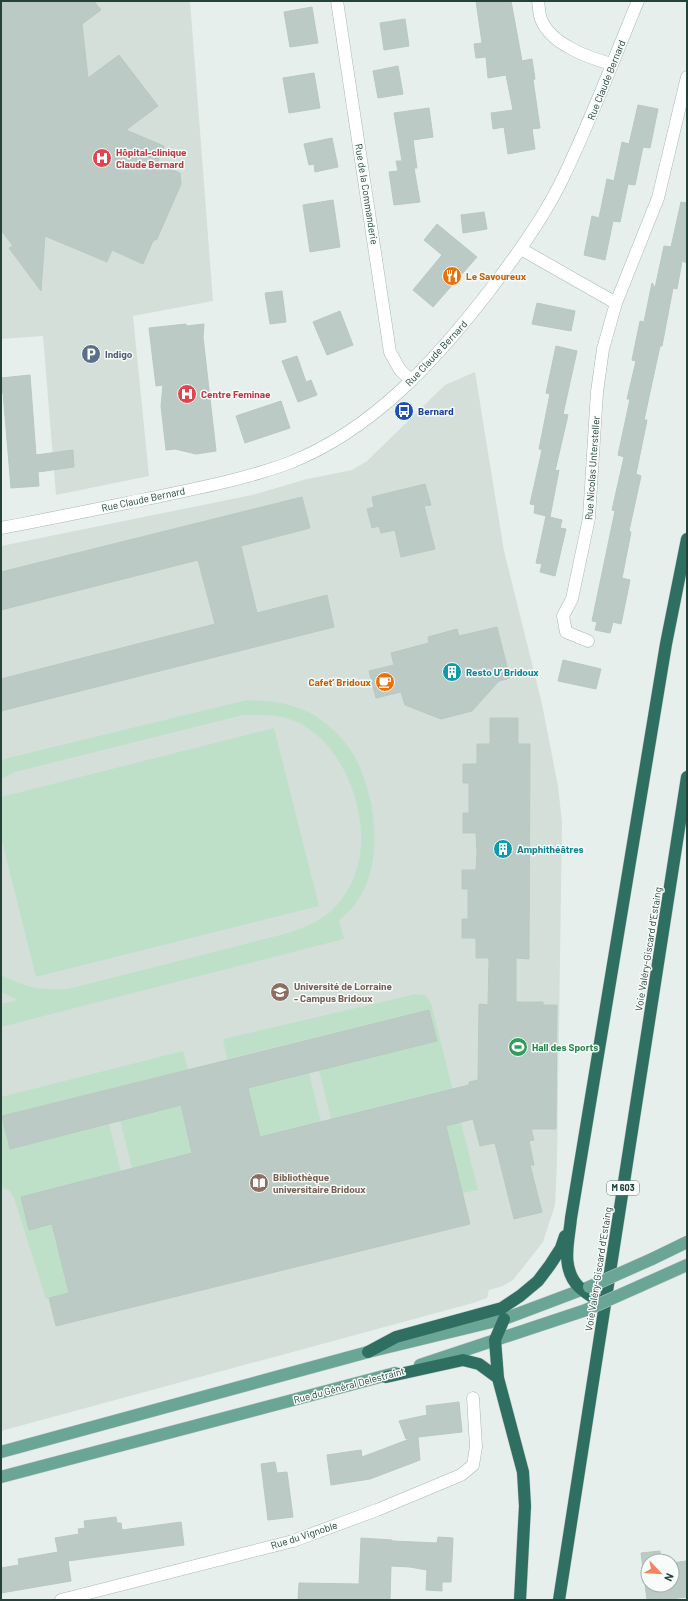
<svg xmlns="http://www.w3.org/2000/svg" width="688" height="1601" viewBox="0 0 688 1601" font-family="Barlow,sans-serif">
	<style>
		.built { fill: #d4dfda }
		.green { fill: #bfe0c8 }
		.building { fill: #bbcac4; stroke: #b8c9c2 }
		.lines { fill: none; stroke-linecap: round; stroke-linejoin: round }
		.minor-casing { stroke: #a8b8b2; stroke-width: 13 }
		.major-casing { stroke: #c2cac8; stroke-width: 13 }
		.highway-casing { stroke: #c2cac8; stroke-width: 13 }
		.minor { stroke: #fff; stroke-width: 12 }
		.major { stroke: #6aa596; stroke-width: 12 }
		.highway { stroke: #2f6f62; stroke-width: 12 }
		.major-bridge-casing { stroke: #c2cac8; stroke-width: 13; stroke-linecap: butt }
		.major-bridge { stroke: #6aa596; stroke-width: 12 }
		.labels { text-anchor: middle; stroke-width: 3; stroke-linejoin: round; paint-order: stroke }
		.shield { fill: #f7fbf9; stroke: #637a73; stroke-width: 1 }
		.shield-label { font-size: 9px; font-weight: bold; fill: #24423a }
		.street-label { font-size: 10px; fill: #24423a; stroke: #f7fbf9 }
		.health-label { font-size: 10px; font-weight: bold; fill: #be3a42; stroke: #f7fbf9; text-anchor: start }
		.food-label { font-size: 10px; font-weight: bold; fill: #c56008; stroke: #f7fbf9; text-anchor: start }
		.service-label { font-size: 10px; font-weight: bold; fill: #4e5e75; stroke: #f7fbf9; text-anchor: start }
		.transit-label { font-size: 10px; font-weight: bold; fill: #164399; stroke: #f7fbf9; text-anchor: start }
		.culture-label { font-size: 10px; font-weight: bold; fill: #0d838f; stroke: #f7fbf9; text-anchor: start }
		.education-label { font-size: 10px; font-weight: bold; fill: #785e54; stroke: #f7fbf9; text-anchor: start }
		.leisure-label { font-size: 10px; font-weight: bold; fill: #27864d; stroke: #f7fbf9; text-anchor: start }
	</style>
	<rect width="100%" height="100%" fill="#e6efeb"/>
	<path class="built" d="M1 1H190L213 301 133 316 149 476 56 495 43 336 1 339Z
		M475 372 504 551 542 704 558 786 562 822 557 1162 555 1205 543 1242 513 1280 503 1286 489 1290 487 1298 473 1303 1 1431V546L252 495 307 479 352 470 367 461 445 385Z"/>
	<path class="green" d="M247 700C275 701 301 704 324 722 337 732 349 745 356 759 380 807 387 884 339 920L344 939 1 1027V1004L18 1000 1 992V975C28 988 38 990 68 989L288 933C305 927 324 920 336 906 347 893 356 877 359 860 369 812 343 743 297 722 280 714 261 715 243 715L15 772 1 779V761L8 758Z
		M274 728 319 906 36 977 1 837V797Z
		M416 994 425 995 431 1003 478 1190 462 1193 446 1126 458 1123 450 1090 331 1119 319 1070 437 1041 429 1010 227 1059 223 1039Z
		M183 1051 188 1070 2 1116 10 1149 109 1124 121 1172 21 1197 29 1230 52 1225 69 1293 46 1299 14 1198 9 1190 3 1188 1 1180V1097Z
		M309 1073 321 1122 260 1137 248 1088Z
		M181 1105 192 1153 132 1168 120 1120Z"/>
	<path class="building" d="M1 1H94L101 10 82 24 88 78 119 55 158 106 126 130 164 146 157 164 180 173 181 184 157 239 153 241 143 264 112 250 107 262 45 236 41 291 9 248 13 246 1 230Z
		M476 1H511L522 61 532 59 535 79 533 80 540 128 532 129 535 149 508 154 504 127 493 129 491 113 513 110 506 75 488 78 486 57 476 58 474 44 482 43Z
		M312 7 318 43 290 47 284 12Z
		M405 19 409 46 384 50 380 23Z
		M398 66 403 94 378 98 373 71Z
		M314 73 320 108 289 113 283 78Z
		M638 105 658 109 650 148 643 147 635 185 628 184 620 222 613 221 605 260 584 255 592 216 599 218 607 179 614 181 622 142 629 144Z
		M429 108 433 137 413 140 417 168H414L420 202 394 205 389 172 398 171 396 161H402L394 113Z
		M332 138 338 167 315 172 314 164 309 165 304 144Z
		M333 200 340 247 310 252 303 205Z
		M681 202 687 203V263L682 261 677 289 673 288 662 346H660L644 420H647L636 474 641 476 629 531 631 532 622 578 630 580 621 624 613 622 610 633 595 630 597 622 592 621 615 511 612 510 624 457 618 455 630 399H627L636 361 632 360 640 321 644 322 652 283 655 288 664 246 671 247Z
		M484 212 487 229 463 233 461 215Z
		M437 224 477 257 433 307 413 290 442 255 424 240Z
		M282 291 286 322 270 324 265 293Z
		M537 303 575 311 571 331 532 324Z
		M340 311 353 345 327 355 313 322Z
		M186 324V326L204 324 203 337 216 451 196 454 175 449 166 450 161 406 163 385 156 386 149 328Z
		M556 346 577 351 563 414 568 415 555 471 559 470 550 517 534 513 535 505 530 504 542 450 539 449 550 394 546 393Z
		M297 356 306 382 311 380 317 395 298 402 282 361Z
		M30 375 36 455 73 450 74 467 38 472 39 486 11 488 3 392 1 393V378Z
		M281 401 290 428 245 443 236 416Z
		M425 484 431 505 424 506 435 549 401 557 395 530 381 533 379 526 372 528 367 509 374 507 372 497Z
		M302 497 310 528 241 546 257 613 327 595 334 627 1 711V679L215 624 198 560 1 610V572Z
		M546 516 562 520 560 528 566 529 555 576 540 572 542 564 536 563Z
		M497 627 510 678 499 681 472 711 441 719 405 705 401 692 376 698 369 671 394 665 391 653 429 643 428 637 457 629 459 636Z
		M563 660 601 669 596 689 558 681Z
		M490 718H518V744H530L529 959 516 958V1002H543V1005H557L556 1129H531L534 1140 529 1141 534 1165H530L542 1212 514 1219 495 1143 480 1146 473 1119 446 1126 470 1224 56 1326 49 1298 69 1293 52 1224 29 1230 21 1197 192 1153 181 1105 10 1149 2 1116 429 1010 437 1041 248 1088 260 1137 469 1085V1082L478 1080 479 1004 488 1005 489 958H476V938H462V919H468V889H462V870H476L477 852 476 833H463V813H469V783H463V764H477V744H490Z
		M459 1402 462 1432 418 1437 420 1460 370 1479 331 1485 327 1455 361 1450 362 1457 415 1437 406 1439 399 1421 427 1415 426 1406Z
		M275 1462 277 1473 287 1472 293 1517 268 1520 261 1464Z
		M116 1517 117 1523H121L122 1530 181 1522 184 1545 68 1561 71 1581 1 1593V1568L19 1565 18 1559 58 1552 55 1538 79 1534 78 1529 85 1528 84 1521Z
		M438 1537 453 1538 451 1582H442V1591L426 1590 427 1570 410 1567 391 1566 390 1600H298L299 1583 359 1584 361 1538 392 1540V1541L437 1543Z
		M660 1551 661 1561H648V1585H672V1563L686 1561 687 1597 661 1600H647L641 1553Z"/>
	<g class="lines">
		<defs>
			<path id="minor" d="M337 1 390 352 400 370 411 380
				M538 1C539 7 539 14 541 19 550 44 589 58 612 64
				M521 249 616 303
				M1 528C49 519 97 509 146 499 194 489 243 480 289 463 373 430 436 360 490 290 515 257 540 223 559 186 589 126 612 63 638 1
				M588 641 566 632 563 616 572 599 589 518 597 392 603 349 616 303 658 198 687 77
				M61 1600 293 1541 377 1510 461 1475 473 1465 476 1447 473 1398"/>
			<path id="major" d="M652 1259 687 1242
				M640 1286 687 1265
				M420 1365 586 1310
				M1 1452 368 1352 504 1319 589 1287
				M1 1477 395 1373"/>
			<path id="highway" d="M602 1303C594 1298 585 1293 579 1287 560 1268 569 1241 571 1218L666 644 687 539
				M368 1352 396 1337 502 1308 520 1296 538 1281 550 1265 561 1248 565 1236
				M386 1377 463 1360 479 1364 498 1378 523 1472 525 1506 520 1600
				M498 1378 495 1340 504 1319
				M559 1600 687 777"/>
		</defs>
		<use href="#minor" class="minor-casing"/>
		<use href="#major" class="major-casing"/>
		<use href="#highway" class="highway-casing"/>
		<use href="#minor" class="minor"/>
		<use href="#major" class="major"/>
		<use href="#highway" class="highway"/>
		<defs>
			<path id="major-bridge" d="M589 1287 652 1259
				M586 1310 640 1286"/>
		</defs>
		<use href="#major-bridge" class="major-bridge-casing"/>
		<use href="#major-bridge" class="major-bridge"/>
	</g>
	<defs>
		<symbol id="hospital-disc" viewBox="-11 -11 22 22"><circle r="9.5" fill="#e0444e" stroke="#f7fbf9"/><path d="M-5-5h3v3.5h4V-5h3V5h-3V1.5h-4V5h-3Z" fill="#fff"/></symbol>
		<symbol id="restaurant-disc" viewBox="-11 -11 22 22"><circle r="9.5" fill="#e8710a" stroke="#f7fbf9"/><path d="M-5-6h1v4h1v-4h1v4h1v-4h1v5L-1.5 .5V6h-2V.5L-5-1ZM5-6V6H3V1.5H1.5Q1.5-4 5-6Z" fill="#fff"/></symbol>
		<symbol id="parking-disc" viewBox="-11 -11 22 22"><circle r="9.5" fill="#5c6f8a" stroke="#f7fbf9"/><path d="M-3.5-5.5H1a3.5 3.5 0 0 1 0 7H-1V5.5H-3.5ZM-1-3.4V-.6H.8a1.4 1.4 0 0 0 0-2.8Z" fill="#fff"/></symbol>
		<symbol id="bus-disc" viewBox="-11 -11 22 22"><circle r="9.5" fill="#1a4fb4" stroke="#f7fbf9"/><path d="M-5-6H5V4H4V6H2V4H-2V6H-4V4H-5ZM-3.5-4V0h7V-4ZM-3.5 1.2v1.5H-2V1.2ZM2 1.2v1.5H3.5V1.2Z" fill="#fff"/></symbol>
		<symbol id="building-disc" viewBox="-11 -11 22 22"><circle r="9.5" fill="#0f9aa8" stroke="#f7fbf9"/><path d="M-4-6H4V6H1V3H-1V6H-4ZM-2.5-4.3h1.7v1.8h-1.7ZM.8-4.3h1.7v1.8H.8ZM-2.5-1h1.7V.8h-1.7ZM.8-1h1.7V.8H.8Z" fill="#fff"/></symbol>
		<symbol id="cafe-disc" viewBox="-11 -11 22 22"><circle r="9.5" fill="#e8710a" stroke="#f7fbf9"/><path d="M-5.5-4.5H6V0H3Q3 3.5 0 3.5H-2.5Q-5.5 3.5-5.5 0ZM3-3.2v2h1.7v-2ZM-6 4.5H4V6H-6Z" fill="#fff"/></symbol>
		<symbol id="university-disc" viewBox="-11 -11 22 22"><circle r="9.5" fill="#8d6e63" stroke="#f7fbf9"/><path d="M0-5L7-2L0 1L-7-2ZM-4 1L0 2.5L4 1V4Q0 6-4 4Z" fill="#fff"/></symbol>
		<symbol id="stadium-disc" viewBox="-11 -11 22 22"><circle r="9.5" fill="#2e9e5b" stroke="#f7fbf9"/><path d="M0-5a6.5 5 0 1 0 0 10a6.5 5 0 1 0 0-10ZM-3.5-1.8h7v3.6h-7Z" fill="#fff"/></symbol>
		<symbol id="library-disc" viewBox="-11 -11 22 22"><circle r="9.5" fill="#8d6e63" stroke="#f7fbf9"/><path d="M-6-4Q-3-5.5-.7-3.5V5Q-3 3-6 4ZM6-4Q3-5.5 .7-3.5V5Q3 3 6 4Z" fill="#fff"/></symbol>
	</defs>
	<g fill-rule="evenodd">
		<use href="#hospital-disc" x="91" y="147" width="22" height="22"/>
		<use href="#restaurant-disc" x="441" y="265" width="22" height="22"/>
		<use href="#parking-disc" x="80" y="343" width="22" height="22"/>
		<use href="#hospital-disc" x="176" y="383" width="22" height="22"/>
		<use href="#bus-disc" x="393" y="400" width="22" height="22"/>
		<use href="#building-disc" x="441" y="661" width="22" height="22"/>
		<use href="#cafe-disc" x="374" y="671" width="22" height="22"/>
		<use href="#building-disc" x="492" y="838" width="22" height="22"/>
		<use href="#university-disc" x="269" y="981" width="22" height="22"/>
		<use href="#stadium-disc" x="507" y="1036" width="22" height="22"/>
		<use href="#library-disc" x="248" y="1172" width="22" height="22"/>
	</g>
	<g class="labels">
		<rect class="shield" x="607" y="1181" width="32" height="14" rx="3"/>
		<g class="shield-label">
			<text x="623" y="1191">M 603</text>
		</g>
		<g class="street-label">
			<text transform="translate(606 80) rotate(-68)" y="4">Rue Claude Bernard</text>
			<text transform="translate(367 194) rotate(81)" y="4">Rue de la Commanderie</text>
			<text transform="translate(436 353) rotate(-47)" y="4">Rue Claude Bernard</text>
			<text transform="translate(592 468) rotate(-86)" y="4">Rue Nicolas Untersteller</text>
			<text transform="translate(143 499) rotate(-12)" y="4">Rue Claude Bernard</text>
			<text transform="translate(648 949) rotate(-81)" y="4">Voie Valéry-Giscard d'Estaing</text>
			<text transform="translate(598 1269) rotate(-81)" y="4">Voie Valéry-Giscard d'Estaing</text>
			<text transform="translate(349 1385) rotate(-15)" y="4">Rue du Général Delestraint</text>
			<text transform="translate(304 1535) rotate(-18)" y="4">Rue du Vignoble</text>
		</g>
		<g class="health-label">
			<text x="116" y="156">Hôpital-clinique<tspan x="116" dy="12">Claude Bernard</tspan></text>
			<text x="201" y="398">Centre Feminae</text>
		</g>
		<g class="food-label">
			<text x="466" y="280">Le Savoureux</text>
			<text x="371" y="686" text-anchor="end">Cafet’ Bridoux</text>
		</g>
		<g class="service-label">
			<text x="105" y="358">Indigo</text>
		</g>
		<g class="transit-label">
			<text x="418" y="415">Bernard</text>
		</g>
		<g class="culture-label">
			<text x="466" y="676">Resto U’ Bridoux</text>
			<text x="517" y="853">Amphithéâtres</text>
		</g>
		<g class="education-label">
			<text x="294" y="990">Université de Lorraine<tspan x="294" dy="12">- Campus Bridoux</tspan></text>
			<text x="273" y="1181">Bibliothèque<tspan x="273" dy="12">universitaire Bridoux</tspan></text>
		</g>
		<g class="leisure-label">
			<text x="532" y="1051">Hall des Sports</text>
		</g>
	</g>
	<rect width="688" height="1601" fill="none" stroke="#24423a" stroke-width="4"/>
	<g transform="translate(660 1573) rotate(115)"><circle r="19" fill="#f7fbf9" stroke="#a3b1ad"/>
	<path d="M0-3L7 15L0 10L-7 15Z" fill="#f4845f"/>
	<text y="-6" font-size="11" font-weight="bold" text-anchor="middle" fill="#24423a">N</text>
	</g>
</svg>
